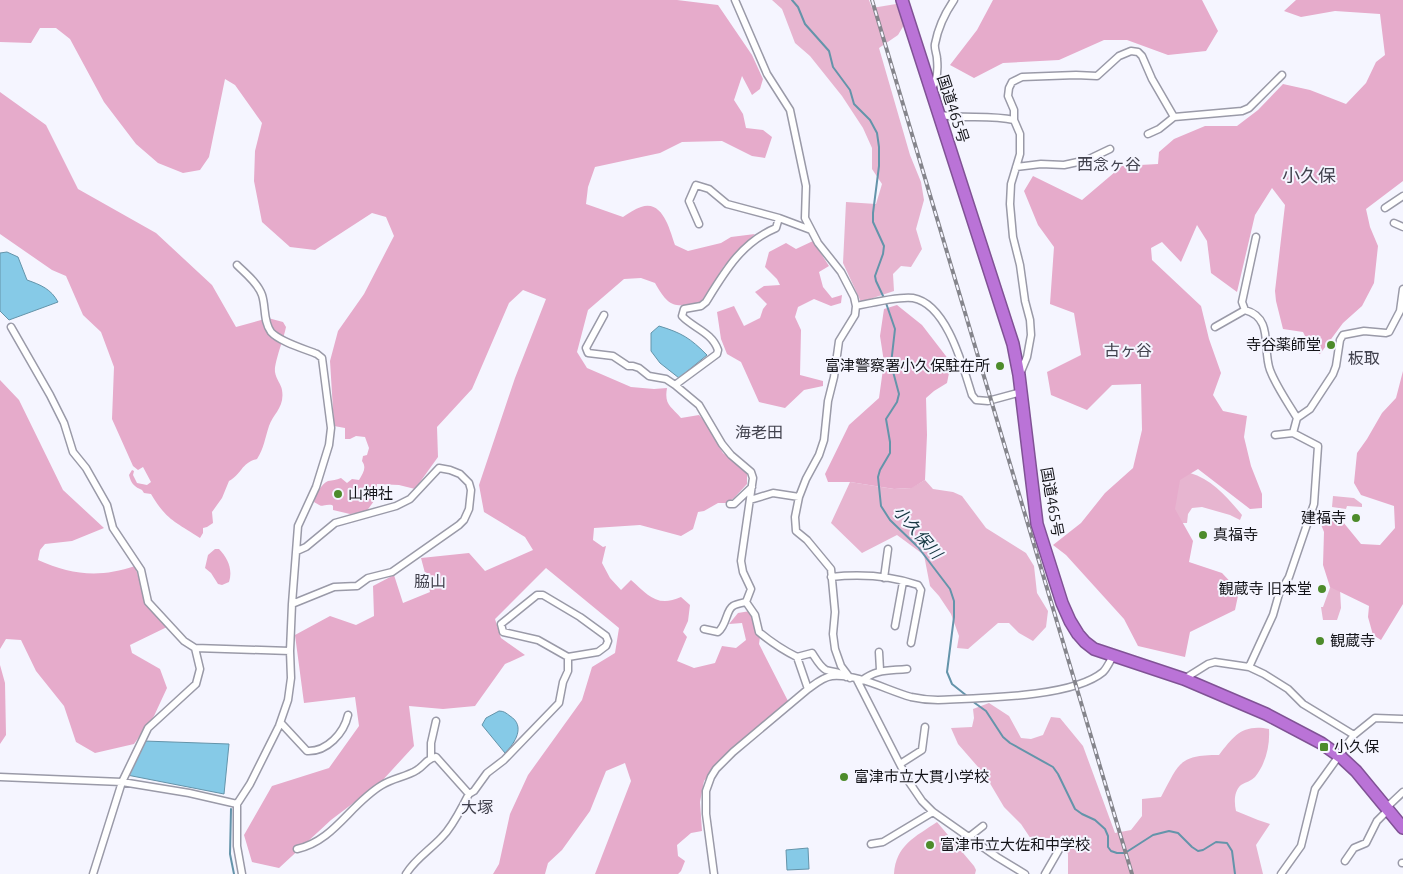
<svg xmlns="http://www.w3.org/2000/svg" width="1403" height="874" viewBox="0 0 1403 874" font-family="Ubuntu,'Noto Sans JP',sans-serif">
	<style>
		.green { fill: #e7b5d0 }
		.forest { fill: #e6abcb }
		.water { fill: #86cae7; stroke: #6494aa }
		.lines { fill: none; stroke-linecap: round; stroke-linejoin: round }
		.stream { stroke: #6494aa; stroke-width: 2 }
		.street-casing { stroke: #9a9aa8; stroke-width: 9 }
		.highway-casing { stroke: #805295; stroke-width: 14 }
		.street { stroke: #fff; stroke-width: 6 }
		.highway { stroke: #ba73d7; stroke-width: 11 }
		.rail-casing { stroke: #85858c; stroke-width: 4 }
		.rail { stroke: #f5f5ff; stroke-width: 2; stroke-dasharray: 5.5; stroke-linecap: butt }
		.poi-dot { fill: #4d8b2b; stroke: #f5f5ff; stroke-width: 2 }
		.labels { text-anchor: middle; stroke-width: 4; stroke-linejoin: round; paint-order: stroke }
		.street-label { font-size: 15px; fill: #15151a; stroke: #f5f5ff }
		.poi-label { font-size: 15px; fill: #15151a; stroke: #f5f5ff; text-anchor: start }
		.neighbourhood-label { font-size: 16px; fill: #42424e; stroke: #f5f5ff }
		.water-label { font-size: 16px; font-style: italic; fill: #143541; stroke: #f5f5ff }
		.quarter-label { font-size: 18px; fill: #42424e; stroke: #f5f5ff }
	</style>
	<rect width="100%" height="100%" fill="#f5f5ff"/>
	<path class="green" d="M772 0H869L872 8 896 4 904 25 898 35 879 48 910 155 921 182 924 200 916 229 922 249 911 267 901 266 893 274 894 291 861 302 843 263 846 202 876 204 882 184 872 169V148L863 128 842 96 810 56 795 43 782 9Z
		M1190 473C1212 479 1228 498 1242 515L1240 520 1230 515 1202 507 1192 508 1188 514 1187 523H1182L1174 512 1176 476Z
		M925 480 933 489 953 492 962 496 986 528 1026 553 1034 566 1037 593 1048 611 1046 627 1033 641 1019 633 1009 623H998L968 649 957 648 959 636 951 614 939 596 930 586 924 555 897 535 862 553 831 523 850 482 894 489 911 488Z
		M1333 496 1354 498 1362 504V507L1347 506 1346 509 1332 507Z
		M1331 585 1340 589 1341 608 1337 620H1323L1321 607H1323Z
		M989 703 1009 716 1021 738 1031 739 1043 735 1051 717 1060 718 1083 746 1115 833 1131 830 1142 816V799L1161 797C1179 764 1178 755 1219 755 1234 736 1242 724 1269 729 1270 746 1266 763 1255 777 1251 781 1246 782 1241 785 1234 791 1234 802 1236 811L1258 820 1270 824 1256 845 1263 874H1068V854L1063 843 1052 838 1031 839 1021 824 1004 807 985 775 958 744 951 728 972 727 974 718 973 709Z
		M937 822 974 866 976 870 975 874H894C896 845 915 837 937 822Z"/>
	<path class="forest" d="M0 0H677L718 5 752 55 763 79 760 89 752 95 742 76 734 100 743 114 746 128 763 130 772 137 765 158 752 156 722 141 682 142 660 153 595 167 588 187 586 204 623 217C629 213 635 209 641 207 663 199 670 231 675 245L688 251 721 243 731 237 755 234 724 266 701 302C675 308 669 308 655 283L641 278 624 279 588 310 577 352 587 368 631 387 654 389 667 388C664 405 671 406 681 418L699 415 706 423 723 453 747 471V484L734 498 727 503H718L704 511 698 512 693 529 681 536 640 525 594 528 593 540 603 547 606 546 602 563 610 578 621 590 631 580C648 595 657 608 681 597L690 605 688 621 683 632 687 637 677 661 694 668 715 663 722 646 736 648 746 640 742 623 729 624 738 613 750 611 760 637 759 644 788 701 742 740 716 766 704 781 700 802 702 831 691 833 677 845 678 856 685 861 681 871 678 874H595L631 781 625 763 606 771 590 811 562 850 548 863 545 874H493L499 864 510 814 528 775 582 700 592 667 615 653 619 628 546 568 495 619 501 638 525 655 505 664 475 706 443 709 409 706 414 746 381 782 331 820 279 868 252 862 244 835 272 786 329 768 359 726 355 697 304 703 295 635 330 616 356 625 374 616 373 586 394 575 403 603 430 592 421 558 469 553 485 571 533 550 525 537 484 512 479 485 515 378 546 299 523 290 509 303 472 389 437 427 438 457 415 489 399 485 377 484 374 501 366 512 350 514 333 510V506L332 505C321 504 325 509 314 502 315 495 322 483 328 481 333 480 336 480 341 478L347 483 352 479 359 480C363 473 367 468 362 461L363 456 367 455 369 448 365 437 356 436 350 439H345V428L334 426 330 361 338 331 364 294 394 236 386 217 372 213 315 250 290 247 262 222 254 181 255 151 262 123 235 85 225 79 209 157 200 170 183 173 158 163 136 144 104 102 70 39 56 28H40L31 43 0 42Z
		M993 0H1202L1218 31 1206 51 1168 55 1127 40H1104L1059 60 1003 63 974 78 950 65 977 30Z
		M1296 0H1403V181L1366 209 1370 227 1378 246 1374 283 1362 306 1343 323 1320 354 1311 348 1303 332 1283 329 1276 301 1275 291 1285 205 1272 188 1255 215 1237 292 1211 273 1207 241 1197 225 1181 262 1162 242 1151 248 1152 260 1201 306 1209 339 1221 373 1213 395 1223 411 1247 416 1244 437 1251 466 1262 494V508L1250 509 1198 469 1180 480 1175 509 1193 541 1189 562 1222 573 1239 591 1235 610 1190 632 1185 657 1138 646 1124 619 1066 555 1053 545 1081 523 1105 493 1133 468 1142 430 1141 384 1112 385 1087 410 1051 395 1047 372 1081 355 1074 313 1050 304 1054 247 1038 225 1024 191 1033 176 1082 200 1122 166 1158 164 1159 152 1174 139 1205 126H1237L1258 110 1283 84 1310 90 1346 104 1366 83 1376 62 1385 55 1380 14 1335 11 1301 17 1284 11Z
		M0 92 46 125 78 189 156 233 212 285 236 327 268 318 283 322 286 327C284 338 274 363 275 372 276 379 281 384 282 390 285 407 273 414 269 426 265 438 264 448 257 459 241 463 242 474 229 481L222 498 212 512 213 523 207 527 203 528V533L200 538C176 522 167 521 151 494L144 493 142 490C135 487 131 484 129 475L132 470 134 471 133 475 137 483 147 485 151 482 143 467 138 470 133 466 112 419 114 367 101 332 83 315 66 276 52 270 0 234Z
		M813 241 829 266 819 272 823 287 832 298 842 295 841 303 831 306 814 299 798 307 795 317 801 330 800 375 823 381V386L804 390 785 408 759 402 741 362 727 354 721 339 717 312 734 306 744 326 760 318 763 309 767 304 755 292 764 286 780 285 777 279 765 267 769 252 786 243 796 249Z
		M897 305 922 325 949 360 950 368 947 383 934 391 926 398 927 435 925 480 912 488 894 489 850 482H828L825 474 849 425 879 398 884 362 880 336 884 309Z
		M1403 371V604L1381 640 1373 635 1368 617 1369 606 1330 587 1323 565 1324 532 1318 517 1328 512 1343 522 1361 544 1380 545 1395 528 1394 506 1361 495 1354 483 1357 453 1367 439 1382 413 1396 398Z
		M0 380 19 400 63 490 104 528 72 541 45 544 40 550 38 560C71 575 100 578 135 566L146 602 167 627 130 645 132 653 160 669 167 688 154 716 134 744 95 753 76 742 64 706 36 671 21 640 6 639 0 649Z
		M215 549H219C228 558 233 570 229 582L222 585 218 584 211 573 205 568 208 555Z
		M0 665 5 683 6 735 0 744Z"/>
	<path class="water" d="M7 252 18 257 27 280C41 285 51 289 58 302L9 320 0 311V253Z
		M659 326C682 333 690 338 707 355L679 378 660 363 651 351V333Z
		M499 711C504 711 506 713 510 716 526 726 515 743 505 753L482 725 486 718Z
		M144 741 229 744 224 794 127 775Z
		M808 848 809 869 787 870 786 850Z"/>
	<g class="lines">
		<path class="stream" d="M792 0 798 7 805 24 829 51 833 67 850 90 854 104 870 120 877 133 879 147V166L873 213V222L884 246 883 254 875 276 876 281 884 298
			M886 303 895 329 891 364 899 394 897 402 886 419 890 442V453L880 470 878 477 881 506 890 520 918 547 950 589 954 601V617L947 672 952 684 967 696
			M972 701 986 711 1003 737 1010 743 1053 767 1058 774 1075 809 1082 814 1095 820 1105 829 1108 836V847L1111 851 1117 853H1125L1153 835 1169 831 1178 833 1192 847 1198 851 1203 850 1216 842 1227 843 1232 851 1235 874
			M231 809 230 854 234 874"/>
		<defs>
			<path id="street" d="M735 0 767 74 790 110 806 186 805 218 818 243 841 272 854 297 856 306 855 315 839 341 834 377 828 401 824 440 819 455 806 479 799 497 795 517 796 531 807 540 831 569 835 612 833 634 835 649 841 666 850 678
				M931 89C937 82 938 69 937 59 937 54 934 49 935 44 938 28 945 13 954 0
				M940 115C964 119 990 115 1014 120L1020 134V154L1011 184 1010 204 1013 237 1020 265 1025 301 1030 320 1031 335 1027 357 1020 374
				M1014 120V110L1008 96 1009 88 1012 82 1022 77 1076 75 1097 76 1119 56 1131 51 1138 52 1142 56 1152 79 1174 117
				M1148 134 1159 129 1174 117 1242 111 1249 108 1282 75
				M1016 167 1041 164 1064 165 1087 160 1110 149
				M1385 208 1403 196
				M1394 223 1403 227
				M699 224 689 201 696 185 709 189 727 204 779 218
				M1256 237 1242 302 1245 310C1274 318 1262 348 1270 370 1276 386 1288 403 1297 418
				M237 265C245 273 258 283 262 295 266 307 263 321 271 332 280 342 305 349 317 354L322 358 331 428 329 445 316 487 298 526 292 604 290 651 291 678 288 700 279 726 250 784 237 804V846L242 874
				M856 306C870 303 900 296 913 298 947 304 963 367 972 395L976 400 988 401 1021 392
				M604 315 586 348 588 353 613 356 628 366H633L639 368 649 376 666 379 675 385 699 405 722 444 731 455 751 472 753 478 741 561 743 572 751 589 746 602 755 615 759 632C771 642 783 650 797 657L812 653C816 659 820 667 826 670 835 673 837 670 846 677
				M11 327 50 395 64 423 73 452 86 468 107 505 113 528 141 570 148 602 184 641 195 648 200 669 196 684 148 728 122 782 93 874
				M1215 327 1245 310
				M675 385 717 354 718 350C712 332 693 328 682 316L684 309 701 306 706 302C725 271 742 242 776 228L779 218 811 230
				M1275 435 1293 433
				M750 500 773 493 799 497
				M730 504H734L752 487
				M831 577C859 574 891 576 918 585L921 590 911 643
				M884 578 888 549
				M537 595H543L580 617 606 636 608 641 606 646 598 652 568 657 538 640 503 632 501 624Z
				M292 604 334 587 357 586 368 578 392 572 459 525 464 520 469 509 471 490 469 483 460 474 450 470 439 468 410 499 396 506 335 523 306 547 297 551
				M895 626 903 582
				M704 629 718 632C727 625 726 610 733 606 736 604 742 603 746 602
				M195 648 290 651
				M879 652 880 670
				M797 657 808 689
				M1249 667 1273 615 1279 594 1289 577 1314 504 1318 446 1293 433 1297 418 1310 409 1333 374 1336 366 1340 340 1343 335 1364 331 1386 333 1389 332 1400 311 1403 289
				M1184 679 1208 664 1215 662 1249 667 1264 674 1288 689 1303 704 1354 735
				M857 680 909 782 922 801 933 812 997 857 1025 874
				M861 681C877 669 887 671 907 669
				M281 723 307 751C327 752 344 733 348 715
				M431 758V743L436 721
				M900 764 922 750 925 727
				M0 777 122 782 189 793 237 804
				M1386 808 1403 792
				M969 837 983 826
				M871 844 883 842 933 812
				M297 849C334 841 350 804 382 785 393 778 406 777 417 770 424 766 427 758 436 757L469 794
				M1345 861 1354 848 1366 843 1377 821 1388 810
				M1402 863H1403
				M406 874C415 859 430 850 442 837 454 825 461 808 469 794L474 791 487 773 504 760 559 703 563 682 568 671V657
				M714 874 706 814V791L711 777 716 769 733 752 808 689C815 684 823 677 832 676 859 674 886 690 911 697 920 699 929 700 938 700 979 698 1072 698 1103 672 1107 668 1110 661 1113 656
				M1045 874 1064 841
				M1281 874 1301 846 1315 789 1354 735 1375 718 1403 719"/>
			<path id="highway" d="M902 0 1013 344 1019 375 1037 524 1062 603 1070 621 1078 634 1085 642 1094 649 1184 679 1266 714 1321 743 1342 758 1356 771 1403 828"/>
		</defs>
		<use href="#street" class="street-casing"/>
		<use href="#highway" class="highway-casing"/>
		<use href="#street" class="street"/>
		<use href="#highway" class="highway"/>
		<defs>
			<path id="rail" d="M872 0 1132 874"/>
		</defs>
		<use href="#rail" class="rail-casing"/>
		<use href="#rail" class="rail"/>
	</g>
	<g class="poi-dot">
		<circle cx="1331" cy="345" r="5"/>
		<circle cx="1000" cy="366" r="5"/>
		<circle cx="338" cy="494" r="5"/>
		<circle cx="1356" cy="518" r="5"/>
		<circle cx="1203" cy="535" r="5"/>
		<circle cx="1322" cy="589" r="5"/>
		<circle cx="1320" cy="641" r="5"/>
		<rect x="1319" y="742" width="10" height="10" rx="2.5"/>
		<circle cx="844" cy="777" r="5"/>
		<circle cx="930" cy="845" r="5"/>
	</g>
	<g class="labels">
		<g class="street-label">
			<text transform="translate(953 109) rotate(72)" y="5">国道465号</text>
			<text transform="translate(1052 502) rotate(80)" y="5">国道465号</text>
		</g>
		<g class="poi-label">
			<text x="1321" y="350" text-anchor="end">寺谷薬師堂</text>
			<text x="990" y="371" text-anchor="end">富津警察署小久保駐在所</text>
			<text x="348" y="499">山神社</text>
			<text x="1346" y="523" text-anchor="end">建福寺</text>
			<text x="1213" y="540">真福寺</text>
			<text x="1312" y="594" text-anchor="end">観蔵寺 旧本堂</text>
			<text x="1330" y="646">観蔵寺</text>
			<text x="1334" y="752">小久保</text>
			<text x="854" y="782">富津市立大貫小学校</text>
			<text x="940" y="850">富津市立大佐和中学校</text>
		</g>
		<g class="neighbourhood-label">
			<text x="1109" y="170">西念ヶ谷</text>
			<text x="1128" y="356">古ヶ谷</text>
			<text x="1364" y="364">板取</text>
			<text x="759" y="438">海老田</text>
			<text x="430" y="587">脇山</text>
			<text x="477" y="813">大塚</text>
		</g>
		<g class="water-label">
			<text transform="translate(918 532) rotate(49)" y="6">小久保川</text>
		</g>
		<g class="quarter-label">
			<text x="1309" y="182">小久保</text>
		</g>
	</g>
</svg>
